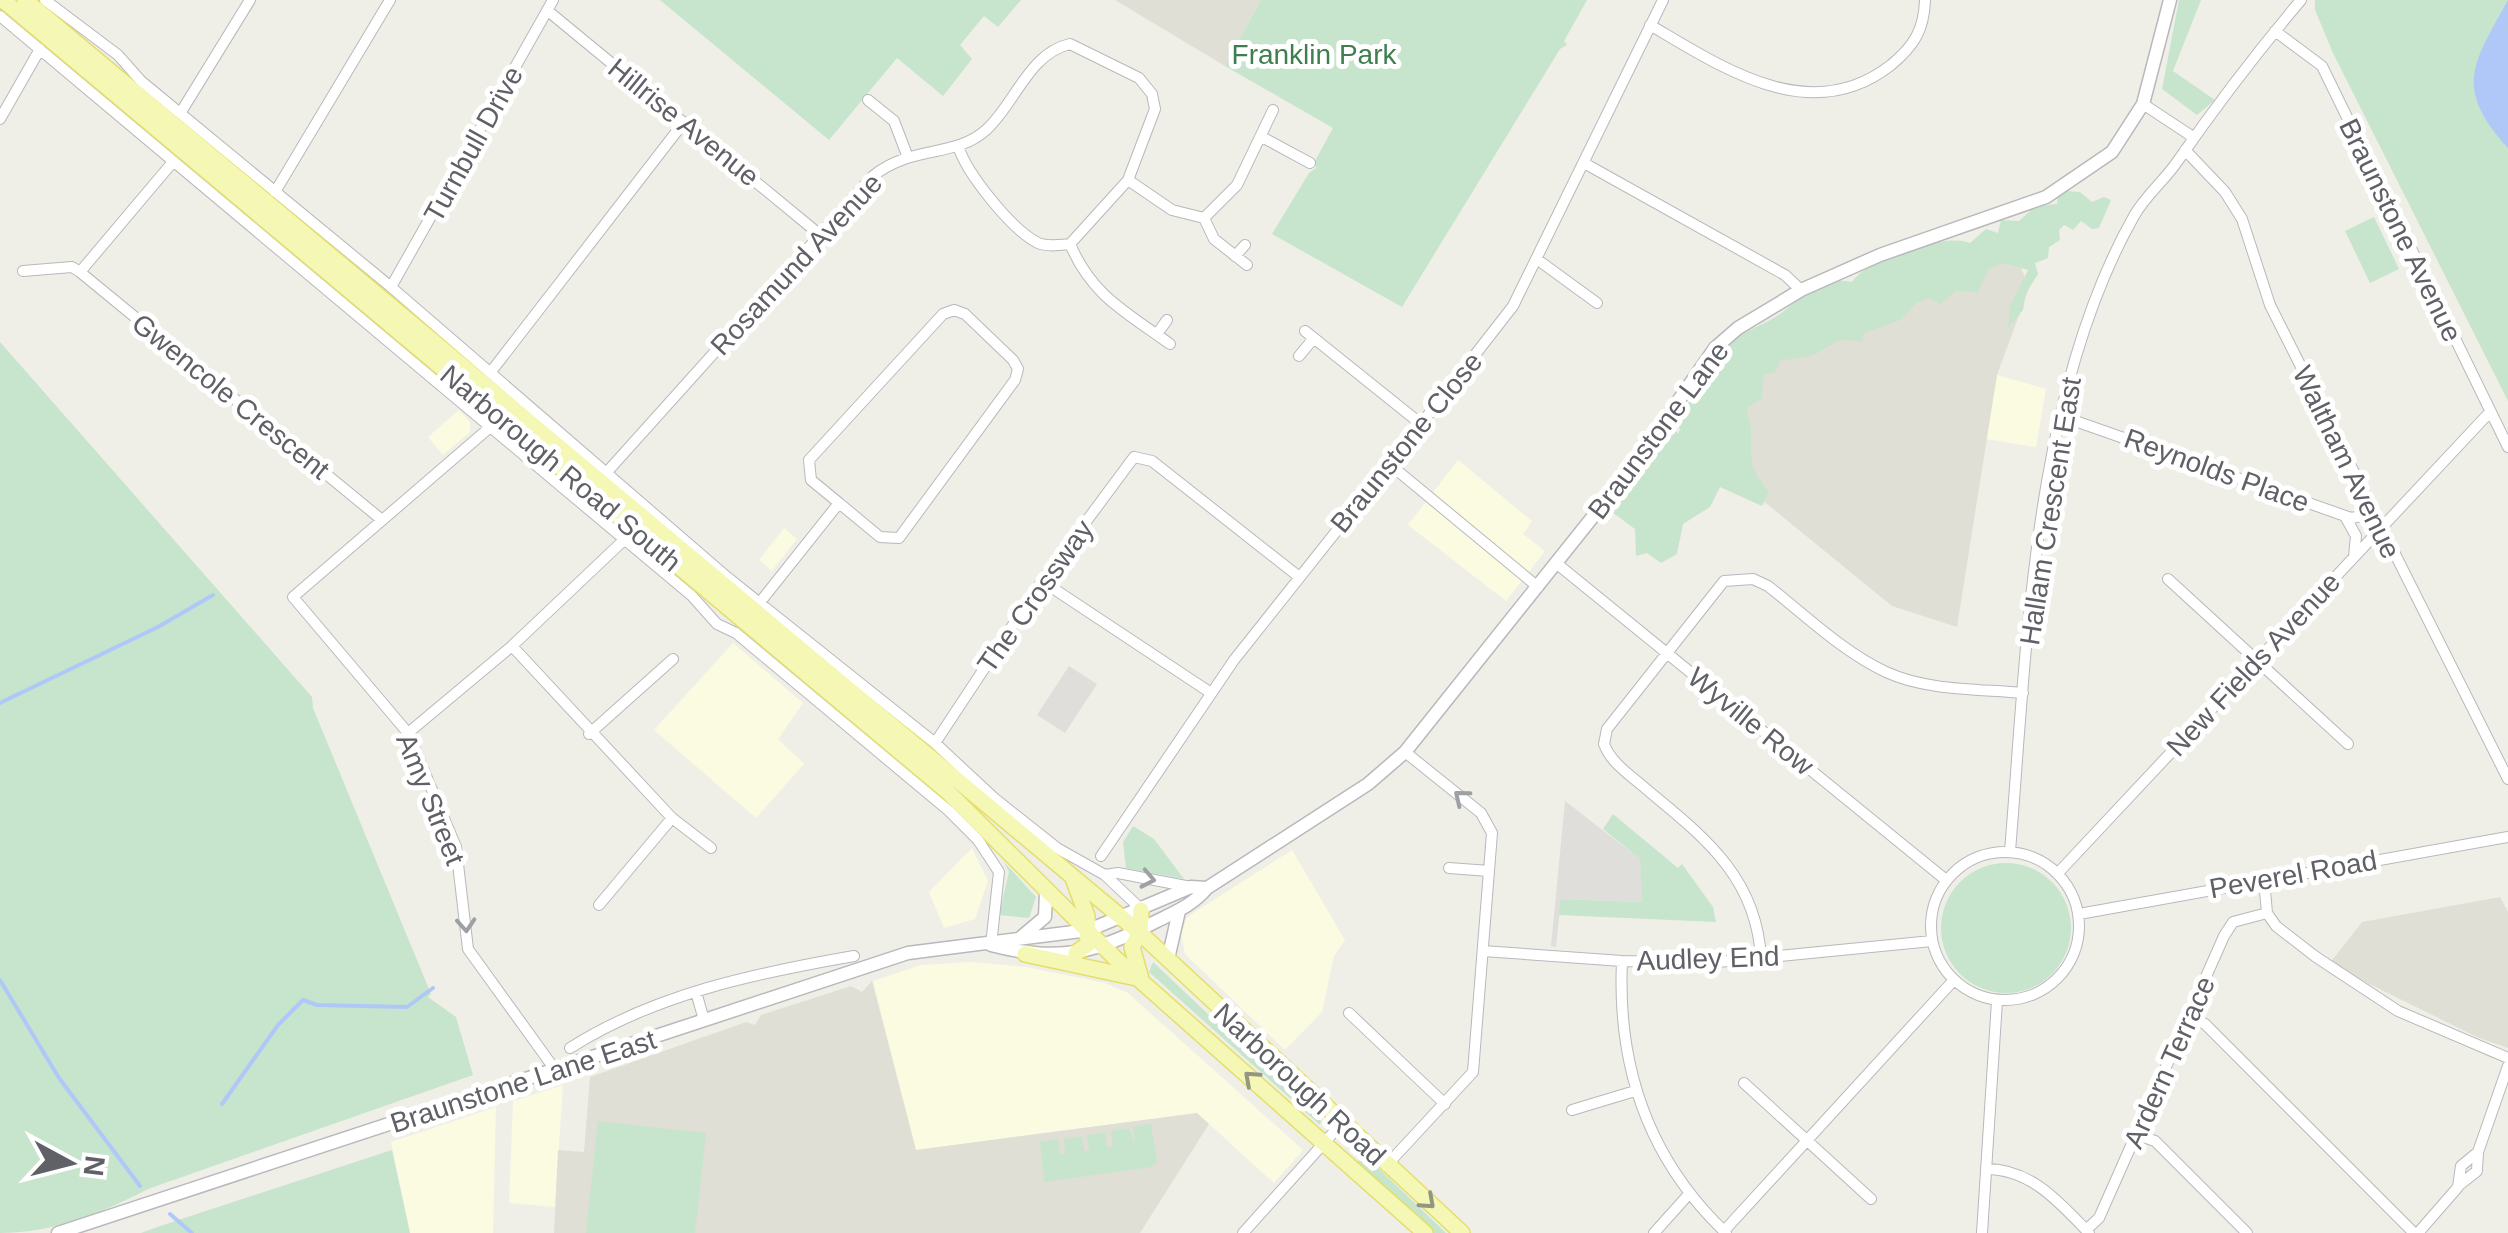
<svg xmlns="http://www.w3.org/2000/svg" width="2508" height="1233" viewBox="0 0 2508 1233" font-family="Arial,sans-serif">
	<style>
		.commercial { fill: #fbfbe1 }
		.industrial { fill: #dfdeda }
		.education { fill: #dfdfd6 }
		.green { fill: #c7e4cd }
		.water { fill: #b0c8f7 }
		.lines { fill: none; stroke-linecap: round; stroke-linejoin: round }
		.stream { stroke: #b0c8f7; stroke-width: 4 }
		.minor-casing { stroke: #b8b8bd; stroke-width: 12 }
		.tertiary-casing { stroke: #b8b8bd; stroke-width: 15 }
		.primary-casing { stroke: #e5de6b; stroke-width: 18 }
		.minor { stroke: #fff; stroke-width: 10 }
		.tertiary { stroke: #fff; stroke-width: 12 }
		.primary { stroke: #f4f8b4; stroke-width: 15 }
		.oneway { stroke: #9fa0a3 }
		.oneway2 { stroke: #939681 }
		.labels { text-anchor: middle; stroke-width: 10; stroke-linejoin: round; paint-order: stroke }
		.park-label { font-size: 28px; fill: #3d7f4f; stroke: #fff }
		.street-label { font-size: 28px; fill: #5f6166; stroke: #fff }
	</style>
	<rect width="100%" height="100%" fill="#efefe8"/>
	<path class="commercial" d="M1997 375 2046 389 2036 447 1986 439Z
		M459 410 470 422V432L443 455 428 437Z
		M1458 460 1532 521 1523 534 1545 551 1506 601 1408 525Z
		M784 528 797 539 772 571 759 560Z
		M733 643 803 703 778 739 804 764 756 818 654 730Z
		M972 848 988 881 975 919 944 928 929 892Z
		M1292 850 1345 940 1334 956 1322 1012 1285 1050 1185 954 1181 934 1187 917Z
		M971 962 1026 967 1105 983 1128 993 1303 1150 1274 1183 1197 1113 916 1150 873 981 921 965Z
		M563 1085 555 1207 509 1203 513 1101Z
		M496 1107 493 1233H410L391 1142Z"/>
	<path class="industrial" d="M1069 666 1097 684 1065 733 1037 715Z
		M1565 801 1640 859 1643 902 1561 899 1556 947 1551 946Z"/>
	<path class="education" d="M1115 0H1261L1225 66Z
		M2016 255 2029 288 1997 375 1957 627 1892 606 1708 456 1771 360Z
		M2500 897 2508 912V1048L2477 1037 2329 964 2362 922Z
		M872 981 916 1150 1197 1113 1209 1124 1140 1233H554L558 1150 584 1152 590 1077 746 1022 755 1025 761 1015 851 986 862 992Z"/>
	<path class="green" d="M660 0H1021L998 27 984 16 960 45 972 59 943 96 897 58 829 140Z
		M1261 0H1587L1564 41 1567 45 1560 49 1402 307 1272 234 1309 173 1316 168 1315 161 1333 128 1225 66Z
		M2179 0H2201L2173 71 2215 100 2197 115 2162 89Z
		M2315 0H2508V401L2333 53 2315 10Z
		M2066 191 2080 192 2092 202 2104 197 2111 200 2099 228 2092 229 2081 221 2073 230 2064 225 2059 230 2060 240 2049 247 2048 258 2035 263 2038 274 2026 293 2023 310 2008 328 2010 306 2028 270 2004 263 1989 268 1978 292 1956 291 1940 304 1930 298 1916 303 1900 320 1864 333 1862 341 1839 340 1814 355 1779 361 1776 372 1763 375 1762 398 1747 408C1747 417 1752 424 1751 432 1751 463 1750 469 1769 492L1762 506 1720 487 1710 507 1683 524 1677 554 1661 563 1647 553 1636 556 1635 529 1612 512 1608 502 1624 490 1668 429H1675L1678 434 1680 429 1672 417 1682 404 1697 400 1704 379 1728 361 1729 341C1745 331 1766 324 1780 314 1800 299 1824 275 1852 282 1866 259 1946 232 1970 243L1986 229 1998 233 2001 220 2019 221 2036 206 2057 204 2058 196Z
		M2374 217 2399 269 2370 283 2345 231Z
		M0 342 312 697 313 708 431 994 428 997 456 1017 473 1075 148 1189C102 1213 53 1233 0 1233Z
		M1613 814 1678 868 1682 864 1713 907 1716 922 1559 915 1560 899 1642 902 1640 859 1603 829Z
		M1133 826 1154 839 1184 879 1126 868 1123 842Z
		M1004 862 1036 897 1029 918 999 915 1009 872Z
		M1941 928a65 65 0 1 1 130 0a65 65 0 1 1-130 0Z
		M1153 962 1321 1121 1320 1125 1149 972Z
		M598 1121 706 1133 695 1233H586Z
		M1151 1124 1157 1162 1151 1167 1044 1182 1040 1142 1058 1139 1060 1154H1065L1064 1139 1082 1136 1084 1151H1089L1087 1135 1105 1132 1107 1147H1113L1111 1131 1129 1128 1135 1144 1133 1127Z
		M392 1150 410 1233H141L160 1226Z
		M1370 1160 1446 1233H1434L1355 1161Z"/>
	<path class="water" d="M2508 0V148C2453 87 2473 64 2508 0Z"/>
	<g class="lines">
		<path class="stream" d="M0 703 158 627 213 595
			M0 980 59 1078 140 1186
			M222 1104 278 1025 303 1000 317 1005 407 1007 433 988
			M170 1214 192 1233"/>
		<defs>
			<path id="minor" d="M45 0 118 55 141 81 391 287 727 577 935 743 994 798 1057 848 1105 875 1142 910
				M548 11 819 234
				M0 16 692 596 717 624 736 633 949 811 978 840 999 872 991 945
				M1650 25C1723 68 1811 128 1891 65 1914 46 1924 30 1925 0
				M2275 31 2322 66 2508 447
				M868 100 894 121 907 155
				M2143 104 2193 137
				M181 112 250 0
				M0 119 40 49
				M1262 137 1310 163
				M958 146C967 174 1011 229 1038 243 1048 247 1060 245 1070 244 1092 296 1126 312 1170 344
				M2185 150 2225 192 2242 219 2270 305 2508 779
				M172 163 80 272 382 520
				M1584 163 1785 275 1801 290
				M1128 180 1172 210 1204 218 1237 185 1273 110
				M275 192 390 0
				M1204 218 1214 239 1247 265
				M1235 256 1245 245
				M1538 260 1597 303
				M23 271 72 267 80 272
				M391 287 553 0
				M1305 331 1421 424
				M1157 334 1167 320
				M1299 356 1314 338
				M490 373 684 122
				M2061 416 2351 518 2373 514
				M488 429 293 597 408 733 456 847 468 949 556 1071
				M1393 467 1538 587
				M607 472 873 176C911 145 955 158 986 130 1015 104 1029 53 1070 44L1139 78 1152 94 1155 109 1128 180 1070 244
				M2346 518 2356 536 2354 557
				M1556 563 1946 880
				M2168 579 2348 744
				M1042 581 1211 693
				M761 601 839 503 880 537 899 538 1015 380 1018 369 1013 360 965 314 954 310 943 314 809 460 811 480 839 503
				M512 646 672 818 711 848
				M408 733 512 646 624 540
				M589 734 673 659
				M935 743 1042 581 1134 457 1152 461 1298 576
				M2010 851C2027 648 2032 396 2134 216 2145 196 2164 181 2177 162 2216 106 2257 52 2301 0
				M1931 926a74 74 0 1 1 148 0a74 74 0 1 1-148 0Z
				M1101 856 1234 660 1381 475 1393 467V460L1513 306 1663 0
				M1449 868 1489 871
				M2058 873 2490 412
				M1105 875 1118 873 1191 887
				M2264 879 2267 913 2276 926 2316 957 2398 1011 2508 1058
				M599 905 672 818
				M2079 914 2508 837
				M1483 951 1622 961 1718 962 1932 941
				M1761 959C1757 877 1704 837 1645 788 1630 775 1611 763 1604 744L1607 729 1724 581 1753 579 1768 586C1805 615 1843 652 1886 672 1927 691 1980 689 2023 693
				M1622 961C1617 1067 1648 1159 1726 1233
				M696 992 704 1020
				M1349 1013 1445 1104
				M2190 1016 2205 1024 2414 1233
				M570 1048C655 994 756 973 854 956
				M1744 1083 1871 1199
				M1572 1110 1635 1091
				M2138 1135 2155 1141 2247 1233
				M1386 1166 1473 1072 1492 833 1481 813 1405 752
				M1986 1169C2031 1169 2059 1202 2089 1233
				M2458 1186 2477 1171 2478 1152
				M2086 1230 2099 1218 2224 936 2233 922 2267 913
				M1724 1231 1953 981
				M1243 1233 1342 1123
				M1654 1233 1689 1194
				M1982 1233 1997 1001
				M2418 1233 2458 1187 2461 1166 2478 1152 2508 1066"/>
			<path id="tertiary" d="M1020 938 1045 917 1046 893
				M991 945C1059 963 1095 953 1155 922 1175 912 1193 905 1207 888L1368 784 1405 752 1631 469 1715 348 1738 328 1801 290 1880 255 2046 197 2112 152 2143 104 2170 0
				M1168 959 1179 911
				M58 1233 908 953 1089 930 1191 887 1207 888"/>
			<path id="primary" d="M3 0 948 792 1115 958 1425 1233
				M25 0 1140 933 1462 1233
				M1074 881 1087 916 1088 944 1076 953
				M1025 954 1141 979
				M1141 979 1132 947 1140 933 1141 910"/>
		</defs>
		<use href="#minor" class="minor-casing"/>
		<use href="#tertiary" class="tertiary-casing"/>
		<use href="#primary" class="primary-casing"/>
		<use href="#minor" class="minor"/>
		<use href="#tertiary" class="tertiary"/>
		<use href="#primary" class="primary"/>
	</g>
	<defs><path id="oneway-chevron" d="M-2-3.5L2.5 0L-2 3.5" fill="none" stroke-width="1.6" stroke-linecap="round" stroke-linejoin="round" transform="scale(2.5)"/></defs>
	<g class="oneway">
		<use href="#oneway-chevron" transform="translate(1461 797) rotate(-141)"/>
		<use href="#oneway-chevron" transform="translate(1148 879) rotate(11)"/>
		<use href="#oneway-chevron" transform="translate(466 925) rotate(86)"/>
	</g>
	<g class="oneway2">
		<use href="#oneway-chevron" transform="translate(1251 1078) rotate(-138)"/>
		<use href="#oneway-chevron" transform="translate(1428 1202) rotate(42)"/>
	</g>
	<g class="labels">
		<g class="park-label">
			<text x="1314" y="64">Franklin Park</text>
		</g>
		<g class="street-label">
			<text transform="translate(684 122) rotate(39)" y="10">Hillrise Avenue</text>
			<text transform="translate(473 144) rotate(-61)" y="10">Turnbull Drive</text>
			<text transform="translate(2401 230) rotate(64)" y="10">Braunstone Avenue</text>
			<text transform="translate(796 264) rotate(-47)" y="10">Rosamund Avenue</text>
			<text transform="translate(231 396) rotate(39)" y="10">Gwencole Crescent</text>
			<text transform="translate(1658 430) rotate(-53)" y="10">Braunstone Lane</text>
			<text transform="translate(1406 442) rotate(-51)" y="10">Braunstone Close</text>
			<text transform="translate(2347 462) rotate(64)" y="10">Waltham Avenue</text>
			<text transform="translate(561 468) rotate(40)" y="10">Narborough Road South</text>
			<text transform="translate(2217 470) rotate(20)" y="10">Reynolds Place</text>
			<text transform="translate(2050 511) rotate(-81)" y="10">Hallam Crescent East</text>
			<text transform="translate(1035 596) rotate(-55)" y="10">The Crossway</text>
			<text transform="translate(2253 664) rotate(-47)" y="10">New Fields Avenue</text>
			<text transform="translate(1751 721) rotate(39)" y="10">Wyville Row</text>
			<text transform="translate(431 799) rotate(68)" y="10">Amy Street</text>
			<text transform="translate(2293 874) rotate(-10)" y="10">Peverel Road</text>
			<text transform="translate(1708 958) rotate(-2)" y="10">Audley End</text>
			<text transform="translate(2169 1062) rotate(-66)" y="10">Ardern Terrace</text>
			<text transform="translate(523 1081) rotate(-18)" y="10">Braunstone Lane East</text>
			<text transform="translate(1300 1084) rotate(43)" y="10">Narborough Road</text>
		</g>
	</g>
	<g transform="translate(70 1163) rotate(97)" stroke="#ffffff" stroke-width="8" paint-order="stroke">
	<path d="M0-8L18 38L0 25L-18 38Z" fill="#5f6166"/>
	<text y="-15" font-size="28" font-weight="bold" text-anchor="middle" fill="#5f6166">N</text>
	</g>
</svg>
